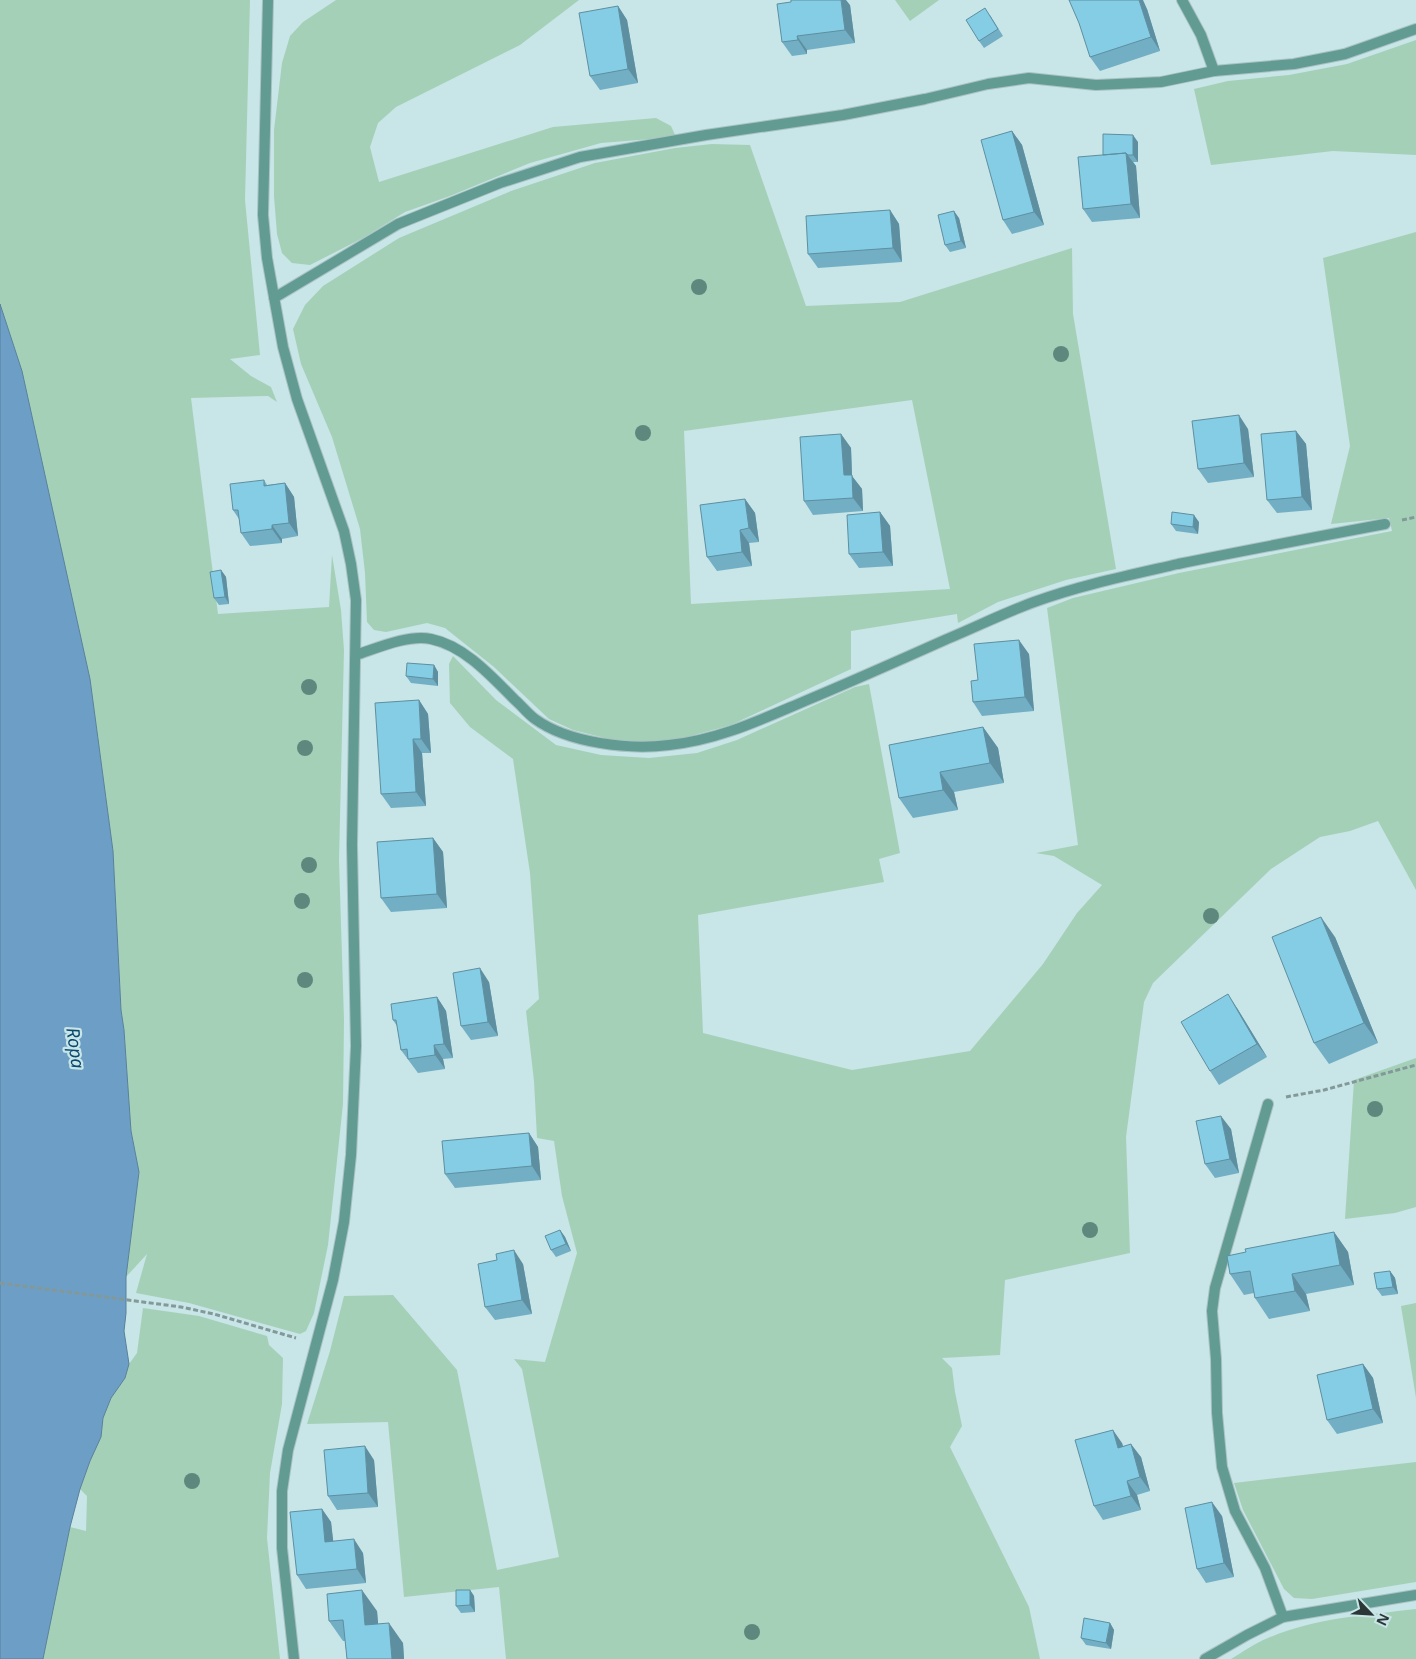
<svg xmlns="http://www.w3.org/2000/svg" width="1416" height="1659" viewBox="0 0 1416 1659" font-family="'Noto Sans',sans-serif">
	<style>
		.green { fill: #a5d0b8; fill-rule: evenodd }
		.water { fill: #6d9fc6; stroke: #59809b }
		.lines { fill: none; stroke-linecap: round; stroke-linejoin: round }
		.service-casing { stroke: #a9c2c4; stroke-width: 12 }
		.minor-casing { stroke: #a9c2c4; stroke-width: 12 }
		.path { stroke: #839899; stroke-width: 3; stroke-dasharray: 5 2.5; stroke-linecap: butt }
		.service { stroke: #629b91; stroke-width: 10 }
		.minor { stroke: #629b91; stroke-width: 10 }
		.tree { fill: #5e887d }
		.wall { fill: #72afc5 }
		.shaded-wall { fill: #5d8fa0 }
		.building { fill: #85cce5; stroke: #5d8fa0 }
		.labels { text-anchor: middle; stroke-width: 4.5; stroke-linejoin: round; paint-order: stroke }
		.water-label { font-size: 18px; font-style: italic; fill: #09476e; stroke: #c8e5e7 }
	</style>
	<rect width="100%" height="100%" fill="#c8e5e7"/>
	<path class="green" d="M0 0H250L245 200 260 355 230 359 251 376 271 387 277 402 268 396 191 398 218 614 329 607 332 555 341 610 344 650 339 860 344 1020 343 1104 328 1245 314 1313 306 1331 300 1334 189 1303 136 1293 147 1254 126 1277 139 1172 131 1131 124 1030 121 1010 113 851 90 679 22 371 0 304Z
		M336 0H579L520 45 396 107 378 123 370 147 379 182 553 127 656 118 671 126 676 137 601 143 530 163 450 196 405 212 363 238 310 265 292 263 282 253 277 234 274 196V130L282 63 290 36 303 22Z
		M895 0H939L910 21Z
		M1416 40V155L1333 151 1211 165 1194 89 1228 81 1289 75 1347 64Z
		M712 144 750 145 806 306 900 302 1072 248 1073 314 1116 569 1066 580 998 602 958 623 957 614 851 631V669L731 725 683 738 651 742 613 740 573 730 549 719 494 667 445 628 427 623 386 632 374 630 367 622 365 573 360 529 332 437 301 364 293 329 305 305 323 286 399 238 511 191 595 163 675 148ZM912 400 950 589 691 604 684 431Z
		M1416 232V890L1378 821 1350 831 1320 837 1271 869 1153 983 1144 1002 1126 1137 1130 1253 1005 1280 1000 1355 942 1358 952 1368 955 1392 962 1426 950 1447 1029 1607 1040 1659H506L499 1587 404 1597 388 1422 307 1424 330 1351 344 1296 393 1295 457 1370 497 1570 559 1557 522 1369 514 1359 545 1362 577 1253 562 1196 554 1141 537 1138 534 1081 526 1011 539 999 530 873 513 759 470 727 450 703 449 664 453 656 496 700 556 745 601 755 649 758 697 753 737 740 855 687 869 684 900 853 879 859 884 882 698 915 703 1033 852 1070 970 1051 1043 964 1077 913 1102 885 1054 856 1036 853 1078 845 1047 608 1073 598 1179 573 1392 531 1389 518 1331 524 1350 446 1323 258Z
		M1416 1058V1207L1395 1213 1345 1219 1354 1080Z
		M1416 1303V1398L1401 1306Z
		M143 1308 199 1316 267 1336 269 1345 283 1358 282 1404 270 1473 267 1538 280 1659H43L70 1527 86 1531 87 1496 80 1489 90 1461 101 1437 103 1418 111 1398 125 1378 129 1364 137 1353Z
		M1416 1462V1582L1312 1599 1294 1598 1284 1589 1243 1510 1234 1483Z
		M1416 1609V1659H1231C1243 1652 1255 1643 1268 1638 1314 1618 1367 1615 1416 1609Z"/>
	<path class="water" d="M0 304 22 371 90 679 113 851 121 1010 124 1030 131 1131 139 1172 126 1277V1313L124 1331 129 1364 125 1378 111 1398 103 1418 101 1437 90 1461 80 1489 70 1527 43 1659H0Z"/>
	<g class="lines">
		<defs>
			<path id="service" d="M1182 0 1201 35 1214 71
				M356 655C377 648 409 634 431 639 465 646 492 677 515 700 522 706 528 714 535 719 568 743 629 750 669 745 718 740 760 720 805 701 853 681 900 660 947 639 976 627 1004 613 1034 602 1081 585 1130 575 1178 564 1247 550 1316 537 1385 524
				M1268 1104 1215 1288 1212 1311 1216 1359 1217 1413 1222 1467 1235 1511 1265 1568 1283 1617"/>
			<path id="minor" d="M268 0 263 215 267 258 283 347 297 399 344 531 351 564 356 600 352 845 356 1046 351 1155 344 1222 333 1280 288 1450 282 1491V1548L294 1659
				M274 298 398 224 500 183 580 157 706 135 843 115 925 99 988 84 1029 78 1096 85 1161 82 1214 71 1294 64 1345 54 1416 29
				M1205 1659 1247 1635 1283 1617 1416 1595"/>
		</defs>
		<use href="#service" class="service-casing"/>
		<use href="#minor" class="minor-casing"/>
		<path class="path" d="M1402 520 1416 517
			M1286 1097 1324 1090 1416 1065
			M0 1283 181 1307 214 1314 296 1338"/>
		<use href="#service" class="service"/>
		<use href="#minor" class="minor"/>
	</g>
	<g class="tree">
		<circle cx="699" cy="287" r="8"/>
		<circle cx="1061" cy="354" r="8"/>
		<circle cx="643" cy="433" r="8"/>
		<circle cx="309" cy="687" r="8"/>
		<circle cx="305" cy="748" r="8"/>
		<circle cx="309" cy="865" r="8"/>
		<circle cx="302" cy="901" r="8"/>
		<circle cx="1211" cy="916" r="8"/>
		<circle cx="305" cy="980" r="8"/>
		<circle cx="1375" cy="1109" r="8"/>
		<circle cx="1090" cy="1230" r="8"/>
		<circle cx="192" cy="1481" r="8"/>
		<circle cx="752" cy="1632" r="8"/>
	</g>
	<path class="wall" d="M850 5 855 43 807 50V54L792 56 782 42Z
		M618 6 627 20 638 83 600 90 590 76Z
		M1147 9 1160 51 1100 71 1090 57Z
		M990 15 1003 36 984 48 979 41Z
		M1012 131 1022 145 1044 225 1012 234 1003 220Z
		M1138 142V162H1133L1136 166 1140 218 1092 222 1083 209 1103 155Z
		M890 210 899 224 902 262 818 268 808 254Z
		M959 218 966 248 950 252 945 245Z
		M1248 429 1254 477 1208 483 1198 469Z
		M1296 431 1306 444 1312 510 1277 513 1267 500Z
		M841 434 851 448 852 476 862 489 863 511 813 515 804 501Z
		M264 480 267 485 285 483 294 497 298 536 282 539V543L250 546 241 533 239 519 233 510Z
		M745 499 755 513 759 542 749 543 752 566 717 571 707 557Z
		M880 512 890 526 893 566 859 568 849 554Z
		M1199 522 1198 534 1176 531 1171 524Z
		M221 570 226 577 229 604 219 605 214 598Z
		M1029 654 1034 711 982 716 973 702 978 680Z
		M434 665 438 672V686L411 683 406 676Z
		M419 700 428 714 431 753H422L426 806 391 808 381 794Z
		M983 727 998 748 1004 783 954 792 958 810 913 818 899 798Z
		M433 838 443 852 447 908 391 912 381 898Z
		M1335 937 1378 1043 1329 1064 1314 1043Z
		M489 982 498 1036 471 1040 461 1026Z
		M437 997 446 1011 453 1058 443 1059 445 1069 418 1073 401 1050 397 1026 393 1020Z
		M1237 1008 1267 1057 1219 1085 1210 1071Z
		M1231 1129 1239 1173 1215 1178 1205 1164Z
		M529 1133 538 1147 541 1180 455 1188 445 1174Z
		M560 1230 565 1237 571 1251 556 1257 551 1250Z
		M1334 1232 1348 1252 1354 1285 1306 1294 1310 1311 1269 1319 1255 1298 1254 1293 1244 1295 1230 1274 1246 1252Z
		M497 1260 523 1264 532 1314 495 1320 485 1307Z
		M1390 1271 1395 1278 1398 1294 1382 1296 1377 1289Z
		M1363 1364 1373 1378 1383 1423 1337 1434 1327 1420Z
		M1122 1443 1123 1446 1141 1457 1150 1491 1137 1495 1141 1510 1103 1520 1094 1506Z
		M374 1460 378 1507 337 1510 328 1496Z
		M322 1509 331 1522 333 1541 363 1553 366 1583 306 1589 297 1575Z
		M1222 1516 1234 1577 1206 1583 1197 1569Z
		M470 1590 474 1596 475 1612 461 1613 456 1606Z
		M377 1611 378 1624 403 1643 404 1659H347L345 1641H343L329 1621Z
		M1110 1623 1114 1630 1111 1649 1086 1645 1081 1638Z"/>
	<path class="shaded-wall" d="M841 0H846L850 5 855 43 845 30Z
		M1139 0H1143L1147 9 1160 51 1151 37Z
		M618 6 627 20 638 83 628 69Z
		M797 36 807 50V54L798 40Z
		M1012 131 1022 145 1044 225 1034 212Z
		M1133 135 1138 142V162L1133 155Z
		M1126 153 1136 166 1140 218 1131 204Z
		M890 210 899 224 902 262 893 248Z
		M954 211 959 218 966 248 961 241Z
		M1239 415 1248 429 1254 477 1244 463Z
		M1296 431 1306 444 1312 510 1302 497Z
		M841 434 851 448 852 476 862 489 863 511 853 498 844 475Z
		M285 483 294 497 298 536 289 523Z
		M745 499 755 513 759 542 749 528Z
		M880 512 890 526 893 566 883 552Z
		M1194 515 1199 522 1198 534 1193 527Z
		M272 525 282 539V543L272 529Z
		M740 530 749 543 752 566 742 552Z
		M221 570 226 577 229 604 225 597Z
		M1019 640 1029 654 1034 711 1025 697Z
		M434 665 438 672V686L433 679Z
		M419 700 428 714 431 753 421 739Z
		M983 727 998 748 1004 783 990 763Z
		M413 739 422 753 426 806 416 792Z
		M940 772 954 792 958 810 943 790Z
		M433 838 443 852 447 908 437 894Z
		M1321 917 1335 937 1378 1043 1364 1023Z
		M480 968 489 982 498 1036 488 1022Z
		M1228 994 1237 1008 1267 1057 1257 1044Z
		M437 997 446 1011 453 1058 444 1044Z
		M434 1045 443 1059 445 1069 435 1055Z
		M1221 1116 1231 1129 1239 1173 1230 1159Z
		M529 1133 538 1147 541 1180 532 1166Z
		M560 1230 565 1237 571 1251 566 1244Z
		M1334 1232 1348 1252 1354 1285 1340 1265Z
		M514 1250 523 1264 532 1314 522 1300Z
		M1390 1271 1395 1278 1398 1294 1393 1287Z
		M1292 1274 1306 1294 1310 1311 1295 1291Z
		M1363 1364 1373 1378 1383 1423 1373 1409Z
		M1113 1430 1122 1443 1127 1461 1118 1448Z
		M1131 1444 1141 1457 1150 1491 1140 1477Z
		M365 1446 374 1460 378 1507 368 1493Z
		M1127 1481 1137 1495 1141 1510 1131 1496Z
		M1212 1502 1222 1516 1234 1577 1224 1563Z
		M322 1509 331 1522 335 1556 325 1542Z
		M354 1539 363 1553 366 1583 357 1569Z
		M362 1590 377 1611 380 1645 365 1625Z
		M470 1590 474 1596 475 1612 470 1605Z
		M389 1623 403 1643 404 1659H392Z
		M1110 1623 1114 1630 1111 1649 1106 1643Z"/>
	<path class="building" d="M791 0H841L845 30 797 36 798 40 782 42 777 4 791 2Z
		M1069 0H1139L1151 37 1090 57 1079 23Z
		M618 6 628 69 590 76 579 13Z
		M985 8 998 29 979 41 966 20Z
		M1012 131 1034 212 1003 220 981 140Z
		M1103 134 1133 135V155H1128L1126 153 1103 155Z
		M1126 153 1131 204 1083 209 1078 157Z
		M890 210 893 248 808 254 806 216Z
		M954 211 961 241 945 245 938 215Z
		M1239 415 1244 463 1198 469 1192 421Z
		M1296 431 1302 497 1267 500 1261 434Z
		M841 434 844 475H852L853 498 804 501 800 437Z
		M264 480V486L285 483 289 523 272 525V529L241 533 238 510H233L230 484Z
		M745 499 749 528 740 530 742 552 707 557 700 505Z
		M880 512 883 552 849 554 847 515Z
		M1172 512 1194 515 1193 527 1171 524Z
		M221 570 225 597 214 598 210 572Z
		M1019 640 1025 697 973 702 971 681 978 680 974 644Z
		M407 663 434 665 433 679 406 676Z
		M419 700 421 739H413L416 792 381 794 375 703Z
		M983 727 990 763 940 772 943 790 899 798 889 745Z
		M433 838 437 894 381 898 377 842Z
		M1321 917 1364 1023 1314 1043 1272 937Z
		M480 968 488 1022 461 1026 453 973Z
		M1228 994 1257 1044 1210 1071 1181 1022Z
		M437 997 444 1044 434 1045 435 1055 408 1059 407 1049 401 1050 396 1020H393L391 1004Z
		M1221 1116 1230 1159 1205 1164 1196 1121Z
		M529 1133 532 1166 445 1174 442 1141Z
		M560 1230 566 1244 551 1250 545 1236Z
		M1334 1232 1340 1265 1292 1274 1295 1291 1255 1298 1250 1271 1230 1274 1227 1256 1246 1252 1245 1249Z
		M514 1250 522 1300 485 1307 478 1264 497 1260 496 1254Z
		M1390 1271 1393 1287 1377 1289 1374 1273Z
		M1363 1364 1373 1409 1327 1420 1317 1375Z
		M1113 1430 1118 1448 1131 1444 1140 1477 1127 1481 1131 1496 1094 1506 1075 1440Z
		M365 1446 368 1493 328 1496 324 1450Z
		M1212 1502 1224 1563 1197 1569 1185 1508Z
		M322 1509 325 1542 354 1539 357 1569 297 1575 290 1512Z
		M362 1590 365 1625 389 1623 392 1659H347L343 1620 329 1621 327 1594Z
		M456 1590H470V1605L456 1606Z
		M1084 1618 1110 1623 1106 1643 1081 1638Z"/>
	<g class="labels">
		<g class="water-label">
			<text transform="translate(75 1048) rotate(82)" y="6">Ropa</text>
		</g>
	</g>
	<g transform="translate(1371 1614) rotate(115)" stroke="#c8e5e7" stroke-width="4" paint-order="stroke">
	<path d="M0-4L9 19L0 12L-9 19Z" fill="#2b3637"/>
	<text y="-8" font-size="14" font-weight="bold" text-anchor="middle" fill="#2b3637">N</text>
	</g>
</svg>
